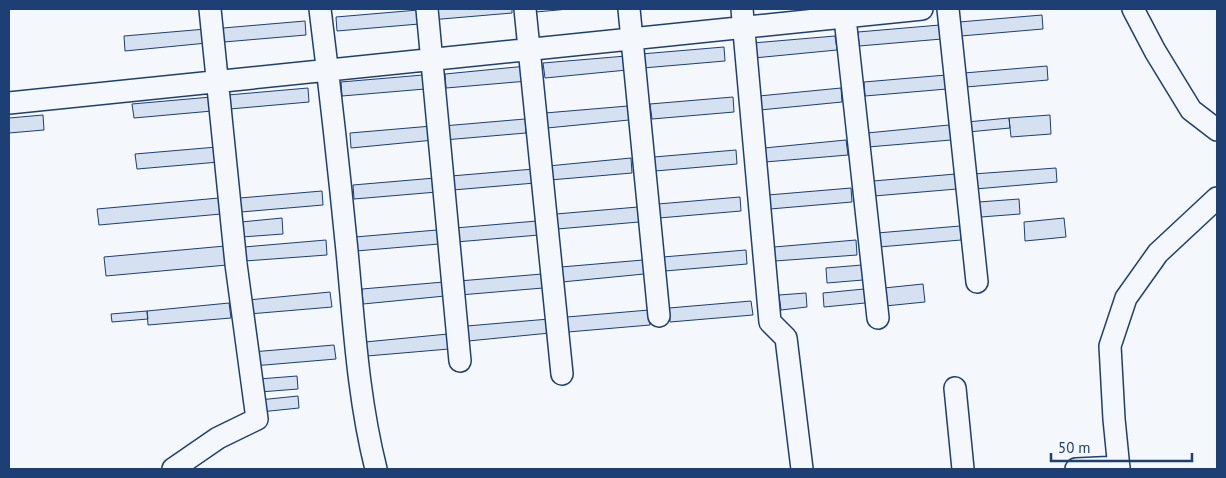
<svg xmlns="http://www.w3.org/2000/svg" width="1226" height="478" viewBox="0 0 1226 478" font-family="'PT Sans',sans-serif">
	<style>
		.building { fill: #d5e0f0; stroke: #1d3f73 }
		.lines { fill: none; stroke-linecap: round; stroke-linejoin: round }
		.minor-casing { stroke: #1d3f73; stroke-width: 24 }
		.minor { stroke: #f4f7fb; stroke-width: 21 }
	</style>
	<rect width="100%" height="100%" fill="#f4f7fb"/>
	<path class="building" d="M429 9H512V13L430 20Z
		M535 9H569L536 12Z
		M418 10 419 24 337 31 336 17Z
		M1042 15 1043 29 961 36 959 22Z
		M305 21 306 35 224 42 223 28Z
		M940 25 942 39 859 46 858 32Z
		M206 29 207 43 125 51 124 36Z
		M835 36 837 50 754 58 753 43Z
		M724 47 725 61 643 68 641 54Z
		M626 56 627 70 545 78 543 63Z
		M527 66 528 81 446 88 445 74Z
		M1047 66 1048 80 966 87 964 73Z
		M423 75 425 89 342 96 341 82Z
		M946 75 947 89 865 96 864 82Z
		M308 88 309 102 230 109 228 95Z
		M841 88 842 102 760 110 759 96Z
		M211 97 212 111 134 118 132 104Z
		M733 97 734 112 652 119 650 104Z
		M628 106 629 120 547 128 545 113Z
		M43 115 44 130 9 133V118Z
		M1050 115 1051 134 1011 137 1009 118Z
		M1009 118 1010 128 968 132 967 122Z
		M525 119 526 133 444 140 443 126Z
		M949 125 951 140 868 147 867 133Z
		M432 126 434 140 351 148 350 133Z
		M846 140 848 155 765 162 764 148Z
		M217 147 219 162 137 169 135 154Z
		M736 150 737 164 655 171 654 157Z
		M631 158 632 173 550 180 548 166Z
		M1056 168 1057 182 975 189 973 174Z
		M534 169 535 183 453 190 451 176Z
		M956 174 957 189 874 196 873 181Z
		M435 178 437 192 354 199 353 185Z
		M851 188 852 202 770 209 768 195Z
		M322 191 323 205 241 212 240 198Z
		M740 197 741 211 659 218 658 204Z
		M219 198 221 214 99 225 97 209Z
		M1019 199 1020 214 981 217 979 202Z
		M638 207 639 222 557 229 556 214Z
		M282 218 283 234 242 237 241 222Z
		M1064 218 1066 237 1025 241 1024 222Z
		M537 221 539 235 456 242 455 228Z
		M960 226 961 240 879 247 877 233Z
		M437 230 439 244 356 251 355 237Z
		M326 240 327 255 245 261 244 247Z
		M856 240 857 255 775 261 774 247Z
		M225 246 227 265 106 276 104 257Z
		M746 250 747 264 665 271 663 257Z
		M643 260 644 274 562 282 561 267Z
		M862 265 863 280 827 283 826 268Z
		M542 274 543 288 460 295 459 281Z
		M444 282 445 296 363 304 362 289Z
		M923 284 925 302 885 306 884 288Z
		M864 289 865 303 824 307 823 293Z
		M330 292 332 307 249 314 248 300Z
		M806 293 807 307 781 310 779 295Z
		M751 301 753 315 670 322 669 308Z
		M229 303 231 318 148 325 147 311Z
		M649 310 650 325 568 332 567 317Z
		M147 311 148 319 112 322 111 314Z
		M549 319 550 333 468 341 467 326Z
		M448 334 449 349 367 356 365 342Z
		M334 345 336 359 253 366 252 352Z
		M297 376 298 389 260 392 259 379Z
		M298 396 299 408 260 412 259 400Z"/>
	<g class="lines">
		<defs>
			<path id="minor" d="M320 9C330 89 339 170 347 251 354 324 358 398 376 469
				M427 9 460 361
				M525 9 562 374
				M629 9 659 316
				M742 9 770 322 786 338 802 469
				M844 9 878 318
				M948 9 977 282
				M1133 9 1155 51 1191 110 1217 130
				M9 103 922 9
				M955 388 963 469
				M173 469 218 438 257 419 236 264 210 9
				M1076 469 1119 467
				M1119 469 1114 419 1110 346 1126 298 1158 253 1217 198"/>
		</defs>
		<use href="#minor" class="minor-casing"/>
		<use href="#minor" class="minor"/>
	</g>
	<rect width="1226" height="478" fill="none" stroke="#1d3f73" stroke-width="20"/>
	<path d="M1051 453v8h141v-8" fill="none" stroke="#1d3f73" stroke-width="2.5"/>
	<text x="1058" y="453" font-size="15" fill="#1d3f73" stroke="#f4f7fb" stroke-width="4" paint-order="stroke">50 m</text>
</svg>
